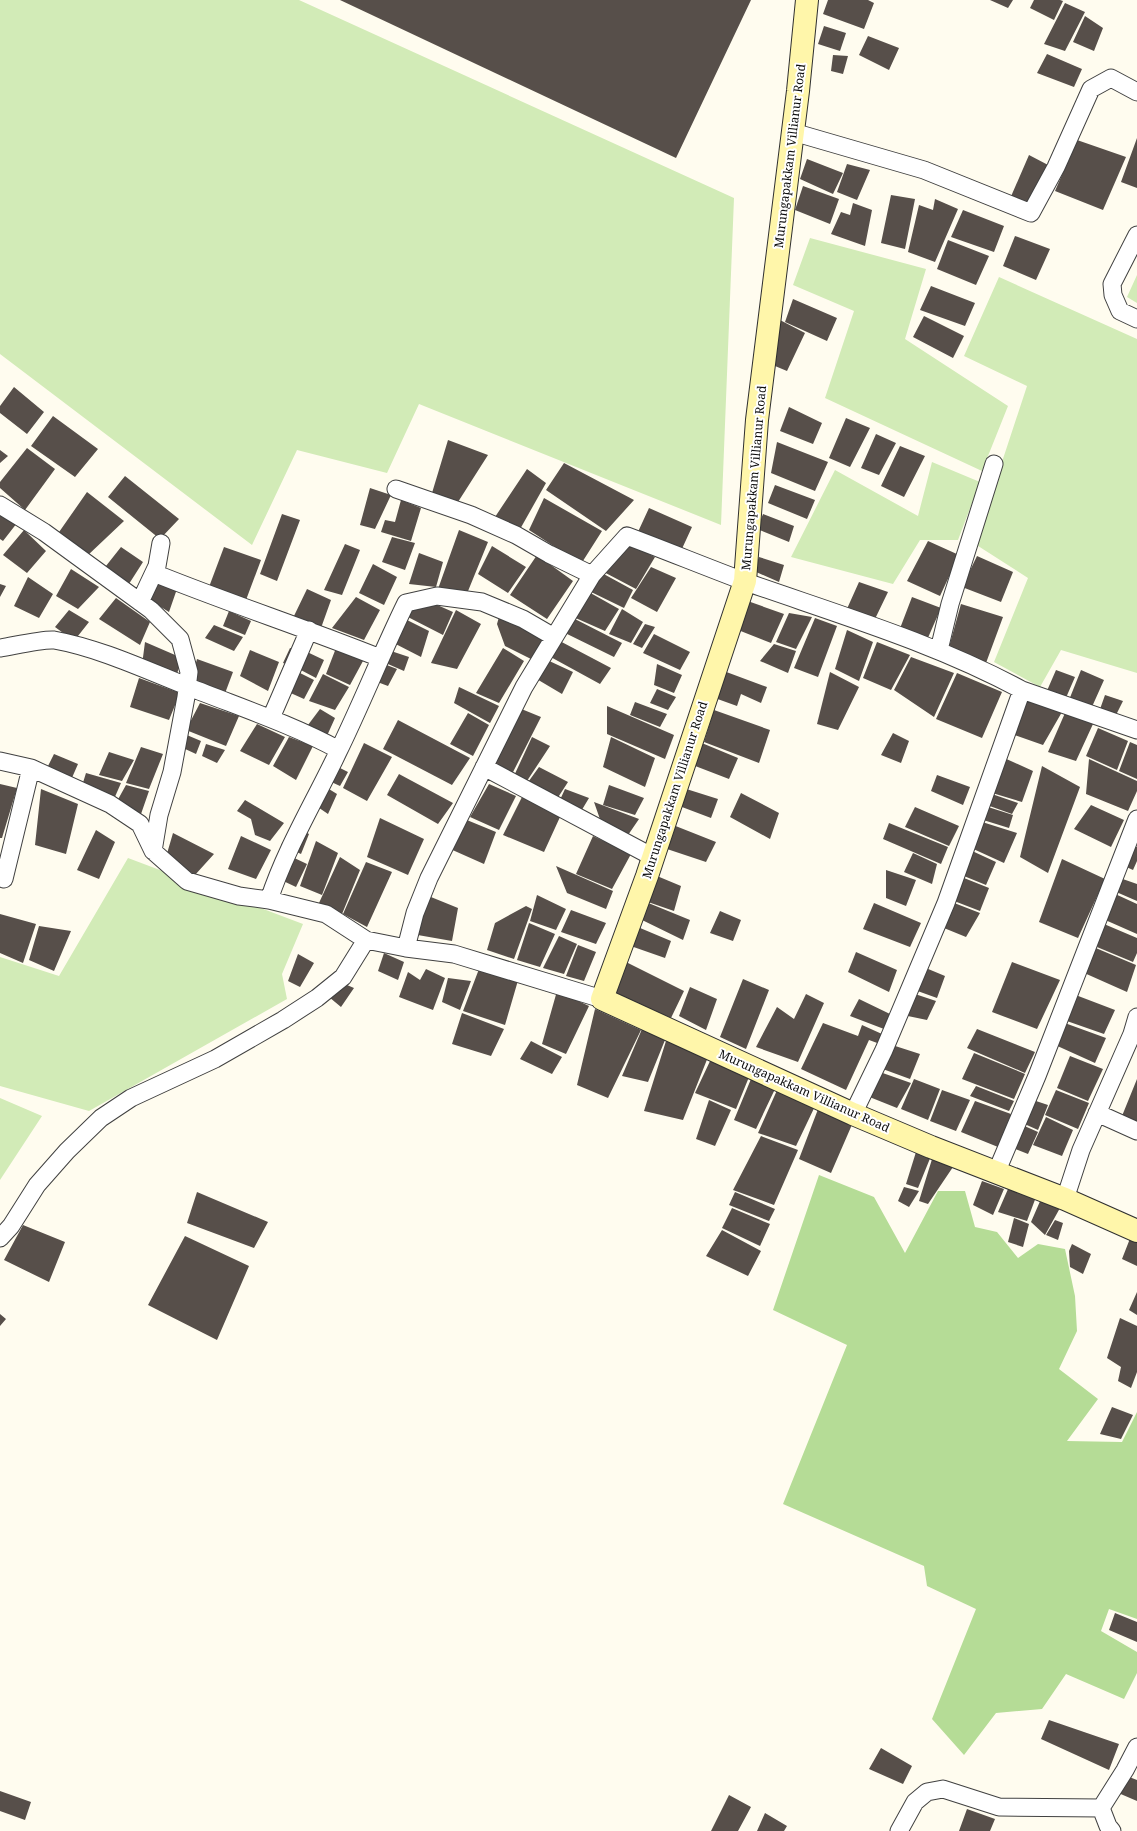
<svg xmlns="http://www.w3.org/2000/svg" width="1137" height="1831" viewBox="0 0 1137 1831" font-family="'Noto Serif',serif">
  <rect width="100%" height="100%" fill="#fffcef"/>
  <!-- green -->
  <path fill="#d2ebb7" d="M 0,0 L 299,0 L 734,198 L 721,525 L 419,404 L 387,473 L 297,450 L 252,545 L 0,354 Z
    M 810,238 L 926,269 L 905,339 L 1008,406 L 982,471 L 825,398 L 854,311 L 793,285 Z
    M 1137,275 L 1137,303 L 1127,297 Z
    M 999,277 L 1137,339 L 1137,673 L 1061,650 L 1040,687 L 994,662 L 1028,578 L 975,544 L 1027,386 L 964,356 Z
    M 932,462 L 980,482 L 958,540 L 920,540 L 893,584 L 791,557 L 835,470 L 918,516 Z
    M 128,858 L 303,924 L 282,974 L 287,999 L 89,1111 L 0,1086 L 0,957 L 59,976 Z
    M 0,1098 L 42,1116 L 0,1180 Z"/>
  <!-- forest -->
  <path fill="#b5dc96" d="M 819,1175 L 874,1197 L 905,1253 L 938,1191 L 965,1191 L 975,1227 L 997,1232 L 1018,1258 L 1038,1244 L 1065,1249 L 1075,1296 L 1077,1331 L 1059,1369 L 1098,1399 L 1067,1441 L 1122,1442 L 1137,1412 L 1137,1619 L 1109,1609 L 1101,1631 L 1137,1652 L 1137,1673 L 1124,1699 L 1066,1674 L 1042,1709 L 996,1713 L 964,1755 L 932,1719 L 976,1609 L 927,1586 L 924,1566 L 783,1504 L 847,1345 L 773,1310 Z"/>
  <!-- building -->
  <path fill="#574f4a" d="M 340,0 L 751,0 L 676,158 Z
    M 828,0 L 868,0 L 874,3 L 864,29 L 823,14 Z
    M 990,0 L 1013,0 L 1008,8 Z
    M 1034,0 L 1060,0 L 1063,1 L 1054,20 L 1030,8 Z
    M 1065,3 L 1085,12 L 1065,51 L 1044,44 Z
    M 1085,16 L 1103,28 L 1094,51 L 1073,42 Z
    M 824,26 L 846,33 L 840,51 L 818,44 Z
    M 868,36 L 899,48 L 889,70 L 859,55 Z
    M 1047,54 L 1082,69 L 1074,87 L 1037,73 Z
    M 833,55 L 848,56 L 843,74 L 831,71 Z
    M 1137,138 L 1137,188 L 1121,182 Z
    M 1077,140 L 1126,157 L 1103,210 L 1055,191 Z
    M 1029,155 L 1050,166 L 1029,207 L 1009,201 Z
    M 807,159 L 843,173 L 833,194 L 800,179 Z
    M 847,164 L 870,170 L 857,200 L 837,192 Z
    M 803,186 L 839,199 L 830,224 L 795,210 Z
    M 891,195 L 915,199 L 905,249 L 881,243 Z
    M 935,199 L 958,209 L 935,262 L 908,252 L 919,205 L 933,210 Z
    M 853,203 L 872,210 L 865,246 L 831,234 L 841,212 L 850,215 Z
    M 963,210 L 1004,226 L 994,252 L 951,237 Z
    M 1015,236 L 1050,249 L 1036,280 L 1003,266 Z
    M 948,240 L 989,256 L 976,285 L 937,269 Z
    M 931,286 L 975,303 L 965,326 L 920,310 Z
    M 793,299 L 837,318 L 827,341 L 785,322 Z
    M 924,316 L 964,336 L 953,358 L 913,337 Z
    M 778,319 L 805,333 L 787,371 L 775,366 Z
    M 14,387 L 44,412 L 27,434 L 0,413 L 0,406 Z
    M 789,407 L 822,423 L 813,444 L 780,431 Z
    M 53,416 L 98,449 L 75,477 L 31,446 Z
    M 846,418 L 870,428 L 850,467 L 829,458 Z
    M 876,434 L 896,443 L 879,475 L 861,468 Z
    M 448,440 L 488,455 L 458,502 L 432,493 Z
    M 777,442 L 828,462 L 815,491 L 771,473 Z
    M 900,446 L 925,456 L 904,497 L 881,486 Z
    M 27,448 L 55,469 L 25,510 L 0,488 L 0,482 Z
    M 0,450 L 8,456 L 0,463 Z
    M 564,463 L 634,500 L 606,531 L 546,490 Z
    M 527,469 L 546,483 L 519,531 L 495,517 Z
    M 125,476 L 179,519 L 160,539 L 108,497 Z
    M 775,485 L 815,500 L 807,519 L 768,503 Z
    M 370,488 L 391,495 L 375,529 L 360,525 Z
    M 87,492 L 124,521 L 87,556 L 57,535 Z
    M 544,498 L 602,531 L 581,564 L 529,530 Z
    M 401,500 L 421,508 L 411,541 L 381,532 L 385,520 L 395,522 Z
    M 649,508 L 692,527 L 680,553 L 637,534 Z
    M 0,512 L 17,523 L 3,541 L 0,539 Z
    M 282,514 L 300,520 L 277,581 L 260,574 Z
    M 763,514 L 794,526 L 789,542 L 757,529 Z
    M 24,530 L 46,551 L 27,573 L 3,555 Z
    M 459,530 L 488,542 L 466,596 L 438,589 Z
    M 392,537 L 415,543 L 405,570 L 382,562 Z
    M 928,541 L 959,555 L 940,596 L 907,581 Z
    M 625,542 L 655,557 L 636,589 L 600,570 Z
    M 345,544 L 360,550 L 342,595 L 324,590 Z
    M 492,546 L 526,567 L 508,593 L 478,574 Z
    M 121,547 L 143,562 L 127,587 L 102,571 Z
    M 224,547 L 261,560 L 246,600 L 209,587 Z
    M 419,553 L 443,562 L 436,587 L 409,584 Z
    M 537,555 L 573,581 L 547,619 L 510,595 Z
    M 977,556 L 1013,572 L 1001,602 L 962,587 Z
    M 759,557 L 784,565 L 779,582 L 754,571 Z
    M 373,564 L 397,577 L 384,605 L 359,593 Z
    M 651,567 L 676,578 L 657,612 L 631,598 Z
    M 71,569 L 99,587 L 78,609 L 56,596 Z
    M 600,572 L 633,590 L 624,608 L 587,590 Z
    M 28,577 L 53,594 L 39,618 L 14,606 Z
    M 157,578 L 178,586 L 169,612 L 148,599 Z
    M 859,582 L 888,592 L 874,621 L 846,611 Z
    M 0,584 L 6,586 L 0,597 Z
    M 307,589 L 331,600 L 321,628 L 293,618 Z
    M 587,591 L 619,609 L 605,631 L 571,616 Z
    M 356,597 L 380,610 L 364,640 L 332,628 Z
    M 912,597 L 941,608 L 927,640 L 899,631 Z
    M 116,598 L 150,622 L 140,645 L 99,619 Z
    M 742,599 L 784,614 L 771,643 L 733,628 Z
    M 426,600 L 453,612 L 443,635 L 404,615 Z
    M 961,604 L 1003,617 L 986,663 L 949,647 Z
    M 622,609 L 643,622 L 631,643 L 609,634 Z
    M 69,610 L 89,622 L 74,641 L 55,627 Z
    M 456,610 L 481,624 L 457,669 L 431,663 Z
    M 229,611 L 251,621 L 245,635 L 223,626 Z
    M 393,613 L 429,631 L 421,657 L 382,637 Z
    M 789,613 L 812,617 L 796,649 L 776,642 Z
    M 499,617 L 543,639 L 531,659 L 505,646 L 497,624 Z
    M 571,617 L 622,643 L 614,657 L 563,632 Z
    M 815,618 L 837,626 L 818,677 L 794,668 Z
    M 645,624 L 655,627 L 642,648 L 633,644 Z
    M 214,625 L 243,637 L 234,651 L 205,638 Z
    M 847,630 L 873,642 L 859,681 L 835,669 Z
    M 654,634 L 690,652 L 680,670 L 643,653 Z
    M 556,639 L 611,668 L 600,684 L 547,655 Z
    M 145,642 L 182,658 L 176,677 L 142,665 Z
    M 877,642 L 910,655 L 891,690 L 863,678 Z
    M 774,644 L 796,651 L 788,673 L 760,661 Z
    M 290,648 L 299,650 L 293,667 L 283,663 Z
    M 336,648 L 363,661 L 350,685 L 326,674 Z
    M 503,648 L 524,661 L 499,703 L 476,693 Z
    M 385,649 L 409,657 L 404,671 L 381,661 Z
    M 250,650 L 279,662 L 268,691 L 240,676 Z
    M 305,651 L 324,660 L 316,678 L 297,668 Z
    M 911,657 L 954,673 L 934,717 L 894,690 Z
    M 197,659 L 233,672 L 224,696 L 191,681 Z
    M 545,659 L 573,672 L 562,694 L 535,678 Z
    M 379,662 L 397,669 L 388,686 L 372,680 Z
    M 657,664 L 682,675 L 674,693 L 654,685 Z
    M 284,665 L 314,680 L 304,699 L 275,686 Z
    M 721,670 L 767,687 L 761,703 L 741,694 L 737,706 L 712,697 Z
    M 1056,670 L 1075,677 L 1065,700 L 1046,693 Z
    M 1081,670 L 1104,680 L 1091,709 L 1069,700 Z
    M 830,672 L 859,687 L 838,730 L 817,724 Z
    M 957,673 L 1002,692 L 982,738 L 936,719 Z
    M 323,674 L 349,687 L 335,710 L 309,701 Z
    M 139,678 L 180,693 L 169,720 L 130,707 Z
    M 459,687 L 499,706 L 490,723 L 454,703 Z
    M 657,689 L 676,697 L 668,710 L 650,703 Z
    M 1105,695 L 1123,701 L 1115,717 L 1099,712 Z
    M 1025,697 L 1062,712 L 1043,745 L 1012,734 Z
    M 635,702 L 667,714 L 660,727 L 630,715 Z
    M 200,703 L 239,716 L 226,746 L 186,730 Z
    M 607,706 L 674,735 L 665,759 L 607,734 Z
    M 519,708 L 541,717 L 511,776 L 494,766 Z
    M 320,709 L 335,718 L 326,738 L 305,729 Z
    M 714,710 L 770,730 L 759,763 L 704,742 Z
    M 468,713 L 489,725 L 473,756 L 450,744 Z
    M 1065,713 L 1093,724 L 1076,761 L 1048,752 Z
    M 398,720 L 470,758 L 452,785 L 383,749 Z
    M 257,724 L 285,737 L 269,765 L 240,751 Z
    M 1098,728 L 1128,741 L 1117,770 L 1086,756 Z
    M 175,730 L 201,741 L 196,754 L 170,742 Z
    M 893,733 L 909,741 L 901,763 L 881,755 Z
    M 289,737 L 313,746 L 296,780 L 273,766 Z
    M 532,737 L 550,746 L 525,784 L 513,778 Z
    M 611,737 L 655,758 L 645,787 L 603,767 Z
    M 697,741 L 738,758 L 729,779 L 690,764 Z
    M 1130,742 L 1137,745 L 1137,779 L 1119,771 Z
    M 364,743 L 392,757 L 367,801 L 343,788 Z
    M 206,744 L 225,750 L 217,763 L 202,756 Z
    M 141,747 L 163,754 L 149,789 L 126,783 Z
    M 109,752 L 134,760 L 122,781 L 99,775 Z
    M 54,754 L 78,764 L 71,780 L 46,770 Z
    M 1002,757 L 1033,771 L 1022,802 L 989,792 Z
    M 1089,759 L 1137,781 L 1137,791 L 1128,811 L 1086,794 Z
    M 334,765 L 348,772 L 340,786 L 327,780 Z
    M 1042,766 L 1080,787 L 1048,873 L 1020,857 Z
    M 539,767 L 568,782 L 557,799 L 526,785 Z
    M 86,773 L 121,783 L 114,799 L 81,789 Z
    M 399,774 L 453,803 L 438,824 L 387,795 Z
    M 937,775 L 970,787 L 963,805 L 931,791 Z
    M 316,781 L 337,794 L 328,814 L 306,799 Z
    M 0,784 L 17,788 L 2,838 L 0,838 Z
    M 489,784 L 516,796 L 499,830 L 470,817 Z
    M 126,785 L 149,791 L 141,814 L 116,803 Z
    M 609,785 L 644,798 L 635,815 L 603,805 Z
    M 680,787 L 718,799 L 711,818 L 674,804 Z
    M 41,789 L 78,804 L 66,854 L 35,845 Z
    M 565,789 L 589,798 L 580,813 L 559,802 Z
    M 741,793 L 779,813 L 770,839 L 730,817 Z
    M 989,793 L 1018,803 L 1012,814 L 984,804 Z
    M 522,797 L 560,817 L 544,852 L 503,835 Z
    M 245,800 L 284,823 L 270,841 L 255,835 L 251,819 L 237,811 Z
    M 594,802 L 639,819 L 626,838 L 602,825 Z
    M 1091,805 L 1124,820 L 1111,847 L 1074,829 Z
    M 985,806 L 1013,815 L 1009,828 L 980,819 Z
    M 915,807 L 959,826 L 949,846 L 905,827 Z
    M 380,818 L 424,839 L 408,875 L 367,857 Z
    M 462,818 L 496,832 L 484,864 L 448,848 Z
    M 979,821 L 1017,833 L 1004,863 L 969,847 Z
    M 668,823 L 716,842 L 706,862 L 661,847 Z
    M 889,823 L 948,847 L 941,864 L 883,839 Z
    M 293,825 L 309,834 L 301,854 L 281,845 Z
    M 96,830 L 115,842 L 99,879 L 77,870 Z
    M 173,833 L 214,854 L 195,875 L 166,857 Z
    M 241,836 L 271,850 L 256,879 L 228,869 Z
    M 593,836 L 631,854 L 612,889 L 576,874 Z
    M 316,841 L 338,853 L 322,895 L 300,886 Z
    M 1130,844 L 1137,847 L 1137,861 L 1133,870 L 1122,865 Z
    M 970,850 L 996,862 L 986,885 L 959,874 Z
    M 913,853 L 937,864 L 932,884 L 904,872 Z
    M 288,855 L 307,864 L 296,887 L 279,879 Z
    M 340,857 L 360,870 L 342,914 L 319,903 Z
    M 1062,859 L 1105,879 L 1078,938 L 1039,922 Z
    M 366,862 L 392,872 L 367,927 L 343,914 Z
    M 556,866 L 613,891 L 606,909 L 567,893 Z
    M 886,870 L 916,880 L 906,906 L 886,898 Z
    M 657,876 L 681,886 L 674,911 L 648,902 Z
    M 959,876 L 989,888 L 980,911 L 949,899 Z
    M 1117,877 L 1137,884 L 1137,901 L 1114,891 Z
    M 1113,893 L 1137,904 L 1137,934 L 1103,919 Z
    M 426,895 L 458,908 L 452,941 L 412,934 Z
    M 537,895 L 566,909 L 556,930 L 530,921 Z
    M 949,901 L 980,913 L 966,937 L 939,926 Z
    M 646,902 L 690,920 L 683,940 L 640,919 Z
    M 874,903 L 921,923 L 910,947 L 863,929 Z
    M 526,906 L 532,909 L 514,959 L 487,950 L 495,923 Z
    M 571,910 L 606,923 L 596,944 L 561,932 Z
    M 720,911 L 741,920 L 733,941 L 710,933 Z
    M 0,914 L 36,924 L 23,963 L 0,953 Z
    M 529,923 L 555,934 L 540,967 L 517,960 Z
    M 1104,924 L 1137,938 L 1137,953 L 1133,962 L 1097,947 Z
    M 633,925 L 671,941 L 665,958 L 625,944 Z
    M 39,926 L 71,931 L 54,971 L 29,960 Z
    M 559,936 L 577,944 L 564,974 L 543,968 Z
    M 578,945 L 596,952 L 584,981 L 566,976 Z
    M 1091,946 L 1136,965 L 1127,992 L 1082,972 Z
    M 856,952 L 897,970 L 889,992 L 848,972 Z
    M 384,953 L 404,962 L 398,980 L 378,971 Z
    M 298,954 L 314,963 L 300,987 L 288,981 Z
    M 626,962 L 684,991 L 671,1018 L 612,992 Z
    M 1012,962 L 1060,980 L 1037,1029 L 992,1012 Z
    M 921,966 L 945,976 L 937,998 L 912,989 Z
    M 426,969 L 445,978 L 433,1010 L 399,997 L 408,972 L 420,980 Z
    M 479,969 L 519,977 L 505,1025 L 463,1011 Z
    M 448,978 L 471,981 L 460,1010 L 442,1002 Z
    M 743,979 L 769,990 L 746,1049 L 720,1037 Z
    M 340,982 L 354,988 L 341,1007 L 329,997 Z
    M 690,987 L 717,999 L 706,1030 L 679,1016 Z
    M 557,991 L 589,1006 L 566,1054 L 542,1044 Z
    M 912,993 L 936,1001 L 927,1020 L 903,1015 Z
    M 806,994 L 824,1003 L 798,1062 L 756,1047 L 777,1007 L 794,1019 Z
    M 1073,994 L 1115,1010 L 1104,1034 L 1064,1020 Z
    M 859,999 L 890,1014 L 884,1029 L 850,1016 Z
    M 595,1009 L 641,1030 L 608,1098 L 577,1085 Z
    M 462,1013 L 504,1029 L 491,1056 L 452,1044 Z
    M 1062,1022 L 1106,1038 L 1095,1063 L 1053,1044 Z
    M 823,1023 L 858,1036 L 862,1025 L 882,1034 L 880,1044 L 869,1040 L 846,1090 L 801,1069 Z
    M 642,1029 L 665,1040 L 648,1082 L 622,1076 Z
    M 977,1029 L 1035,1052 L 1025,1073 L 967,1048 Z
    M 531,1041 L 562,1057 L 552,1074 L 520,1059 Z
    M 666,1041 L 708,1057 L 683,1120 L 644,1111 Z
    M 889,1044 L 920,1054 L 910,1079 L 880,1068 Z
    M 974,1053 L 1025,1074 L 1014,1099 L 962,1079 Z
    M 1070,1056 L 1103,1069 L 1088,1101 L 1057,1088 Z
    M 711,1059 L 749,1077 L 736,1109 L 695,1093 Z
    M 877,1071 L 911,1083 L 897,1108 L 867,1096 Z
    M 751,1079 L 775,1089 L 756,1129 L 734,1120 Z
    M 914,1079 L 940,1089 L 928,1120 L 901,1109 Z
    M 1137,1079 L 1137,1122 L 1122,1116 Z
    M 976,1086 L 1014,1101 L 1009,1111 L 970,1096 Z
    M 778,1088 L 817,1102 L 796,1146 L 758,1133 Z
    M 942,1090 L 970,1100 L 956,1131 L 930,1121 Z
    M 1056,1090 L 1089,1103 L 1078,1129 L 1045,1115 Z
    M 1030,1099 L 1048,1105 L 1038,1130 L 1020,1122 Z
    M 709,1100 L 731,1110 L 715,1146 L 696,1139 Z
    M 975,1101 L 1011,1114 L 998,1147 L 961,1132 Z
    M 820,1104 L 854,1120 L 831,1173 L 799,1159 Z
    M 1046,1117 L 1073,1130 L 1062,1156 L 1033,1145 Z
    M 1020,1124 L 1038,1132 L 1028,1154 L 1010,1147 Z
    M 761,1136 L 798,1150 L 774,1205 L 733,1190 Z
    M 916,1152 L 931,1156 L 918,1188 L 906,1184 Z
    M 933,1156 L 955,1164 L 928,1204 L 919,1201 Z
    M 982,1181 L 1004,1189 L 993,1215 L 973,1205 Z
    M 904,1187 L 919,1191 L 909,1207 L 898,1201 Z
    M 1008,1189 L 1036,1197 L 1027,1221 L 998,1212 Z
    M 197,1192 L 268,1222 L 254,1248 L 187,1223 Z
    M 735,1192 L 775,1209 L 769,1221 L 729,1205 Z
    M 1041,1199 L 1060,1208 L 1045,1235 L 1031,1222 Z
    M 732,1208 L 770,1224 L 760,1246 L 722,1228 Z
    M 1014,1218 L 1029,1224 L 1023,1247 L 1008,1242 Z
    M 1055,1220 L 1063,1223 L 1058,1240 L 1046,1235 Z
    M 23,1225 L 65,1242 L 49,1282 L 4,1260 Z
    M 722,1230 L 761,1251 L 748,1276 L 706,1256 Z
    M 185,1236 L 249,1266 L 217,1340 L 148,1305 Z
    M 1131,1236 L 1137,1239 L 1137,1266 L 1122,1259 Z
    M 1072,1244 L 1091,1254 L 1083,1274 L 1070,1267 L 1069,1251 Z
    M 1137,1292 L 1137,1315 L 1129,1310 Z
    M 0,1314 L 6,1319 L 0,1326 Z
    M 1120,1318 L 1137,1326 L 1137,1372 L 1131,1388 L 1118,1381 L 1121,1367 L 1107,1358 Z
    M 1112,1407 L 1133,1415 L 1121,1439 L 1100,1434 Z
    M 1115,1613 L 1137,1622 L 1137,1642 L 1109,1630 Z
    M 1049,1720 L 1119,1744 L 1109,1770 L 1041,1739 Z
    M 881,1748 L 912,1766 L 903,1784 L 869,1769 Z
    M 1124,1775 L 1137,1780 L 1137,1801 L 1116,1792 Z
    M 0,1791 L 31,1802 L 25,1820 L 0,1811 Z
    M 729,1795 L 751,1807 L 738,1831 L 711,1831 Z
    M 967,1809 L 995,1819 L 990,1831 L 959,1831 Z
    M 765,1813 L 787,1826 L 784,1831 L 757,1831 Z"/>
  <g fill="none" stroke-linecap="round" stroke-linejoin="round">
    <defs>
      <path id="street" d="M 793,132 L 924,170 L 1031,213 L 1056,167 L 1091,89 L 1111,78 L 1137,92
        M 1137,235 L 1112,284 L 1113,295 L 1120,311 L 1137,319
        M 396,489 L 471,515 L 516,535 L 549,554 L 592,575
        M 0,505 L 44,532 L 151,610 L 180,639 L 189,672 L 186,697 L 172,772 L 159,815 L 153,851
        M 154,573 C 228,603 305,628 380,658
        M 140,602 L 157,566 L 161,543
        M 0,648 C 13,646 42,639 54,640 C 99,648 146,670 189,687 C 239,707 291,724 339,750
        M 939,650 L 950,604 L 994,464
        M 271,718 L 309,630
        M 0,761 L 31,768 L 110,804 L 140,824 L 153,851 L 187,881 L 239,896 L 269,900 L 326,914 L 366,940 L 406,948 L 454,954 L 602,999
        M 484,767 L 653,857
        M 4,879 L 31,768
        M 269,900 C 286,848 315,801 338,752 C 362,703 382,652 406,603 L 437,596 L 482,602 L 523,619 L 554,637
        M 406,948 L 415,913 L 429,878 L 524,687 L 592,575 L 627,536 C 667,551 706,567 746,582 C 840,615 935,643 1022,690
        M 1097,1113 L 1137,1131
        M 853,1114 L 884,1050 L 946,903 L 1022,690 L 1137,730
        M 996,1173 L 1037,1076 L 1137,819
        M 1065,1199 L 1081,1150 L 1132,1034 L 1137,1017
        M 0,1238 L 11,1226 L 37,1185 L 67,1151 L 101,1118 L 131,1098 L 215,1059 L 283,1020 L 317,998 L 343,977 L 366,940
        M 899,1831 L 915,1802 L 927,1792 L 943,1789 L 999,1807 L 1101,1808
        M 1112,1831 L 1108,1826 L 1101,1808 L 1125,1770 L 1137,1747"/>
      <path id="secondary" d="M 807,0 L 798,91 L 757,420 L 745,581 L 647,876 L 602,999 L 853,1114 L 931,1147 L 1065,1199 L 1137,1231"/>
    </defs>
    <!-- street casing -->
    <use href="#street" stroke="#414141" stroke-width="19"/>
    <!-- secondary casing -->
    <use href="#secondary" stroke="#303030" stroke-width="24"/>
    <!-- street -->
    <use href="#street" stroke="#fff" stroke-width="17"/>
    <!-- secondary -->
    <use href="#secondary" stroke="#fff6aa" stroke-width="22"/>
  </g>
  <g text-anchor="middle" stroke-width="4" stroke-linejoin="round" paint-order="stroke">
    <!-- street labels -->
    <g font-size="12" fill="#0e0e0e" stroke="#fff">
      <text transform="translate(790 156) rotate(-83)" y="4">Murungapakkam Villianur Road</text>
      <text transform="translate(754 478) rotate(-85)" y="4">Murungapakkam Villianur Road</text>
      <text transform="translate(675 790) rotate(-72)" y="4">Murungapakkam Villianur Road</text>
      <text transform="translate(804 1091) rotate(24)" y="4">Murungapakkam Villianur Road</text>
    </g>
  </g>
</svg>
